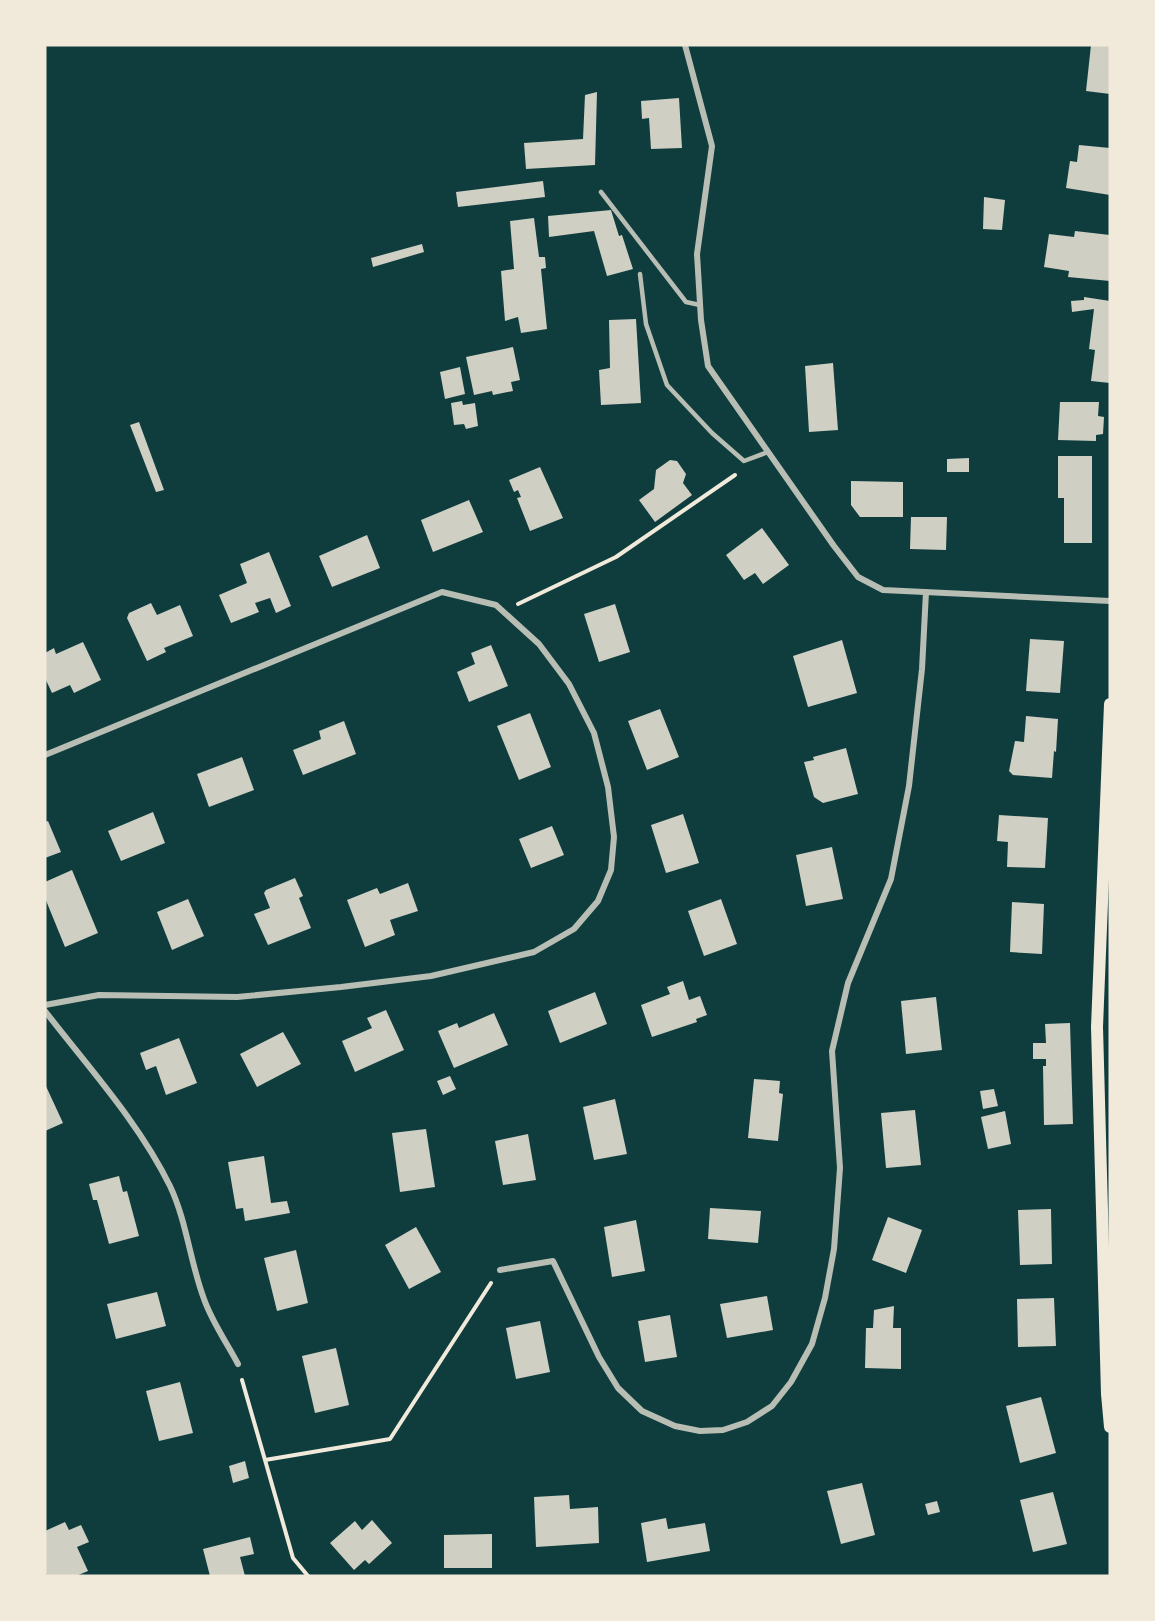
<svg xmlns="http://www.w3.org/2000/svg" width="1155" height="1621" viewBox="0 0 1155 1621" font-family="'Public Sans',sans-serif">
  <rect width="100%" height="100%" fill="#0f3d3e"/>
  <!-- building -->
  <path fill="#cfcfc3" d="M 1091,45 L 1110,45 L 1110,94 L 1086,91 Z
    M 597,92 L 595,165 L 526,169 L 524,143 L 583,139 L 585,95 Z
    M 679,98 L 682,148 L 651,149 L 649,118 L 642,119 L 641,101 Z
    M 1079,145 L 1110,148 L 1110,195 L 1066,188 L 1070,161 L 1077,162 Z
    M 543,181 L 545,197 L 458,207 L 456,192 Z
    M 984,197 L 1005,200 L 1002,230 L 983,229 Z
    M 611,210 L 619,236 L 622,235 L 633,269 L 607,276 L 594,231 L 549,237 L 548,216 Z
    M 534,218 L 539,257 L 545,257 L 546,268 L 541,269 L 547,329 L 521,333 L 518,317 L 505,321 L 501,271 L 514,269 L 510,221 Z
    M 1075,231 L 1110,235 L 1110,281 L 1068,277 L 1069,271 L 1044,267 L 1049,234 L 1074,237 Z
    M 422,244 L 424,252 L 373,267 L 371,258 Z
    M 1084,297 L 1110,301 L 1110,383 L 1091,381 L 1095,350 L 1089,349 L 1094,309 L 1072,312 L 1071,301 L 1084,300 Z
    M 636,319 L 641,403 L 601,405 L 599,370 L 610,368 L 609,320 Z
    M 513,347 L 520,380 L 511,382 L 513,391 L 493,395 L 492,391 L 474,395 L 466,357 Z
    M 833,363 L 838,430 L 809,432 L 805,366 Z
    M 460,367 L 465,394 L 445,399 L 440,372 Z
    M 462,401 L 463,405 L 475,403 L 478,426 L 466,429 L 464,424 L 454,425 L 451,403 Z
    M 1060,402 L 1099,402 L 1098,416 L 1104,417 L 1103,434 L 1096,435 L 1096,441 L 1058,440 Z
    M 139,422 L 164,490 L 156,492 L 130,425 Z
    M 1058,456 L 1092,456 L 1092,543 L 1064,543 L 1064,498 L 1058,498 Z
    M 969,458 L 969,472 L 947,472 L 947,459 Z
    M 670,460 L 677,461 L 686,474 L 683,483 L 692,495 L 655,522 L 639,500 L 654,489 L 656,470 Z
    M 540,467 L 563,518 L 530,531 L 517,498 L 521,497 L 518,490 L 514,492 L 509,480 Z
    M 851,481 L 903,482 L 903,517 L 860,517 L 851,505 Z
    M 469,500 L 483,532 L 433,552 L 421,520 Z
    M 911,517 L 947,517 L 946,550 L 910,549 Z
    M 762,528 L 789,565 L 763,584 L 755,573 L 744,580 L 726,555 Z
    M 367,535 L 380,568 L 332,587 L 319,556 Z
    M 269,552 L 291,606 L 276,613 L 270,598 L 255,603 L 259,612 L 231,623 L 219,595 L 247,583 L 240,564 Z
    M 151,603 L 157,615 L 180,605 L 193,636 L 164,648 L 166,652 L 147,661 L 127,618 L 129,613 Z
    M 615,604 L 630,652 L 599,662 L 584,614 Z
    M 1030,639 L 1064,641 L 1060,693 L 1026,691 Z
    M 842,640 L 857,693 L 808,707 L 793,656 Z
    M 83,642 L 101,680 L 74,693 L 70,685 L 52,693 L 45,678 L 45,653 L 54,648 L 56,654 Z
    M 491,645 L 508,686 L 469,702 L 457,672 L 475,664 L 471,653 Z
    M 660,709 L 679,757 L 647,770 L 628,721 Z
    M 530,713 L 551,767 L 519,780 L 497,726 Z
    M 1026,716 L 1058,719 L 1056,752 L 1054,751 L 1052,778 L 1013,775 L 1009,771 L 1015,741 L 1024,742 Z
    M 344,721 L 356,754 L 303,775 L 293,750 L 321,739 L 319,731 Z
    M 846,748 L 858,794 L 823,803 L 814,797 L 804,762 L 814,760 L 813,757 Z
    M 242,757 L 254,790 L 209,807 L 197,774 Z
    M 153,812 L 165,843 L 121,861 L 108,831 Z
    M 683,814 L 699,863 L 666,873 L 651,825 Z
    M 999,815 L 1048,818 L 1045,868 L 1007,867 L 1008,842 L 997,841 Z
    M 48,821 L 61,852 L 45,858 L 45,822 Z
    M 552,826 L 564,855 L 531,868 L 519,839 Z
    M 832,847 L 843,899 L 806,906 L 796,855 Z
    M 72,870 L 98,933 L 65,947 L 45,898 L 45,882 Z
    M 295,878 L 303,896 L 299,898 L 311,928 L 268,945 L 254,914 L 270,908 L 264,893 L 266,890 Z
    M 408,883 L 418,911 L 390,920 L 395,935 L 365,947 L 347,900 L 377,888 L 380,894 Z
    M 188,899 L 204,936 L 172,950 L 157,912 Z
    M 721,899 L 737,944 L 704,956 L 688,911 Z
    M 1012,902 L 1044,904 L 1042,954 L 1010,952 Z
    M 683,981 L 689,1000 L 700,996 L 707,1015 L 696,1019 L 697,1022 L 652,1037 L 641,1005 L 670,994 L 667,987 Z
    M 595,992 L 607,1024 L 560,1043 L 548,1011 Z
    M 936,997 L 942,1050 L 906,1054 L 901,1001 Z
    M 386,1010 L 404,1050 L 355,1072 L 342,1041 L 372,1028 L 367,1018 Z
    M 494,1013 L 508,1045 L 454,1068 L 438,1031 L 457,1023 L 459,1028 Z
    M 1070,1023 L 1073,1124 L 1044,1125 L 1043,1066 L 1046,1066 L 1046,1059 L 1033,1059 L 1033,1043 L 1046,1043 L 1045,1024 Z
    M 283,1032 L 301,1064 L 257,1087 L 240,1054 Z
    M 179,1038 L 197,1083 L 166,1095 L 156,1066 L 146,1070 L 140,1053 Z
    M 450,1076 L 456,1089 L 443,1095 L 437,1081 Z
    M 754,1079 L 780,1081 L 779,1093 L 783,1094 L 778,1141 L 748,1138 Z
    M 45,1084 L 63,1123 L 45,1131 Z
    M 994,1089 L 998,1106 L 983,1109 L 980,1091 Z
    M 615,1099 L 627,1154 L 594,1160 L 583,1107 Z
    M 915,1110 L 921,1165 L 886,1168 L 881,1113 Z
    M 1005,1111 L 1011,1144 L 988,1149 L 981,1117 Z
    M 426,1129 L 435,1187 L 400,1192 L 392,1133 Z
    M 528,1134 L 536,1180 L 503,1185 L 495,1141 Z
    M 264,1156 L 271,1203 L 287,1201 L 290,1213 L 245,1221 L 243,1208 L 236,1209 L 228,1162 Z
    M 119,1176 L 123,1192 L 127,1191 L 139,1236 L 109,1244 L 97,1200 L 93,1200 L 89,1184 Z
    M 710,1208 L 761,1211 L 758,1243 L 708,1239 Z
    M 1051,1209 L 1052,1264 L 1020,1265 L 1018,1210 Z
    M 888,1217 L 922,1230 L 906,1273 L 872,1260 Z
    M 636,1220 L 645,1271 L 612,1277 L 604,1227 Z
    M 416,1227 L 441,1272 L 409,1289 L 385,1245 Z
    M 296,1250 L 308,1303 L 277,1311 L 264,1258 Z
    M 157,1292 L 166,1326 L 116,1339 L 107,1304 Z
    M 767,1296 L 773,1330 L 727,1338 L 720,1304 Z
    M 1054,1298 L 1056,1346 L 1018,1347 L 1017,1299 Z
    M 894,1306 L 893,1328 L 901,1328 L 901,1369 L 865,1368 L 866,1328 L 873,1328 L 874,1310 Z
    M 670,1315 L 677,1357 L 645,1362 L 638,1321 Z
    M 540,1321 L 550,1372 L 516,1379 L 506,1328 Z
    M 336,1348 L 349,1405 L 315,1413 L 302,1356 Z
    M 180,1382 L 193,1433 L 159,1441 L 146,1391 Z
    M 1041,1397 L 1056,1453 L 1020,1463 L 1006,1406 Z
    M 245,1461 L 249,1478 L 233,1483 L 229,1466 Z
    M 862,1483 L 875,1535 L 841,1544 L 827,1491 Z
    M 1053,1492 L 1067,1544 L 1033,1552 L 1020,1500 Z
    M 569,1495 L 570,1509 L 598,1507 L 599,1543 L 536,1547 L 534,1497 Z
    M 937,1501 L 940,1512 L 928,1515 L 925,1504 Z
    M 666,1518 L 668,1529 L 705,1523 L 710,1551 L 647,1562 L 641,1523 Z
    M 372,1520 L 392,1543 L 369,1564 L 365,1560 L 354,1570 L 330,1543 L 355,1521 L 362,1530 Z
    M 65,1522 L 69,1530 L 81,1525 L 89,1542 L 77,1547 L 88,1571 L 76,1576 L 47,1576 L 45,1571 L 45,1531 Z
    M 492,1534 L 492,1568 L 444,1568 L 444,1535 Z
    M 250,1537 L 254,1554 L 240,1557 L 245,1576 L 210,1576 L 203,1549 Z"/>
  <g fill="none" stroke-linecap="round" stroke-linejoin="round">
    <!-- path -->
    <path stroke="#f1e9da" stroke-width="4" d="M 518,604 L 616,557 L 735,475
      M 242,1380 L 265,1460
      M 308,1576 L 293,1558 L 265,1460 L 390,1439 L 491,1283"/>
    <!-- service -->
    <path stroke="#b8beb3" stroke-width="4.5" d="M 601,192 L 686,302 L 700,305
      M 640,274 L 646,324 L 667,385 L 712,433 L 744,461 L 768,452"/>
    <!-- minor -->
    <path stroke="#b8beb3" stroke-width="6" d="M 685,45 L 712,146 L 697,254 L 701,320 L 708,366 L 834,546 L 858,577 L 883,590 L 1110,601
      M 45,755 L 442,592 L 496,605 L 539,644 L 569,684 L 594,733 L 608,787 L 614,837 L 611,870 L 598,901 L 574,929 L 534,952 L 431,976 L 341,987 L 237,997 L 99,995 L 45,1005
      M 45,1011 C 88,1067 138,1121 170,1186 C 187,1222 190,1262 204,1299 C 212,1322 227,1343 238,1364
      M 500,1270 L 553,1261 L 599,1357 L 618,1388 L 642,1411 L 675,1426 L 700,1431 L 723,1430 L 747,1422 L 772,1406 L 791,1382 L 812,1344 L 825,1298 L 834,1249 L 840,1168 L 832,1051 L 848,983 L 891,879 L 909,786 L 922,669 L 926,592"/>
    <!-- secondary -->
    <path stroke="#f1e9da" stroke-width="12" d="M 1110,704 L 1097,1027 L 1107,1394 L 1110,1427"/>
  </g>
  <!-- border -->
  <rect width="1155" height="1621" fill="none" stroke="#f1e9da" stroke-width="93"/>
</svg>
